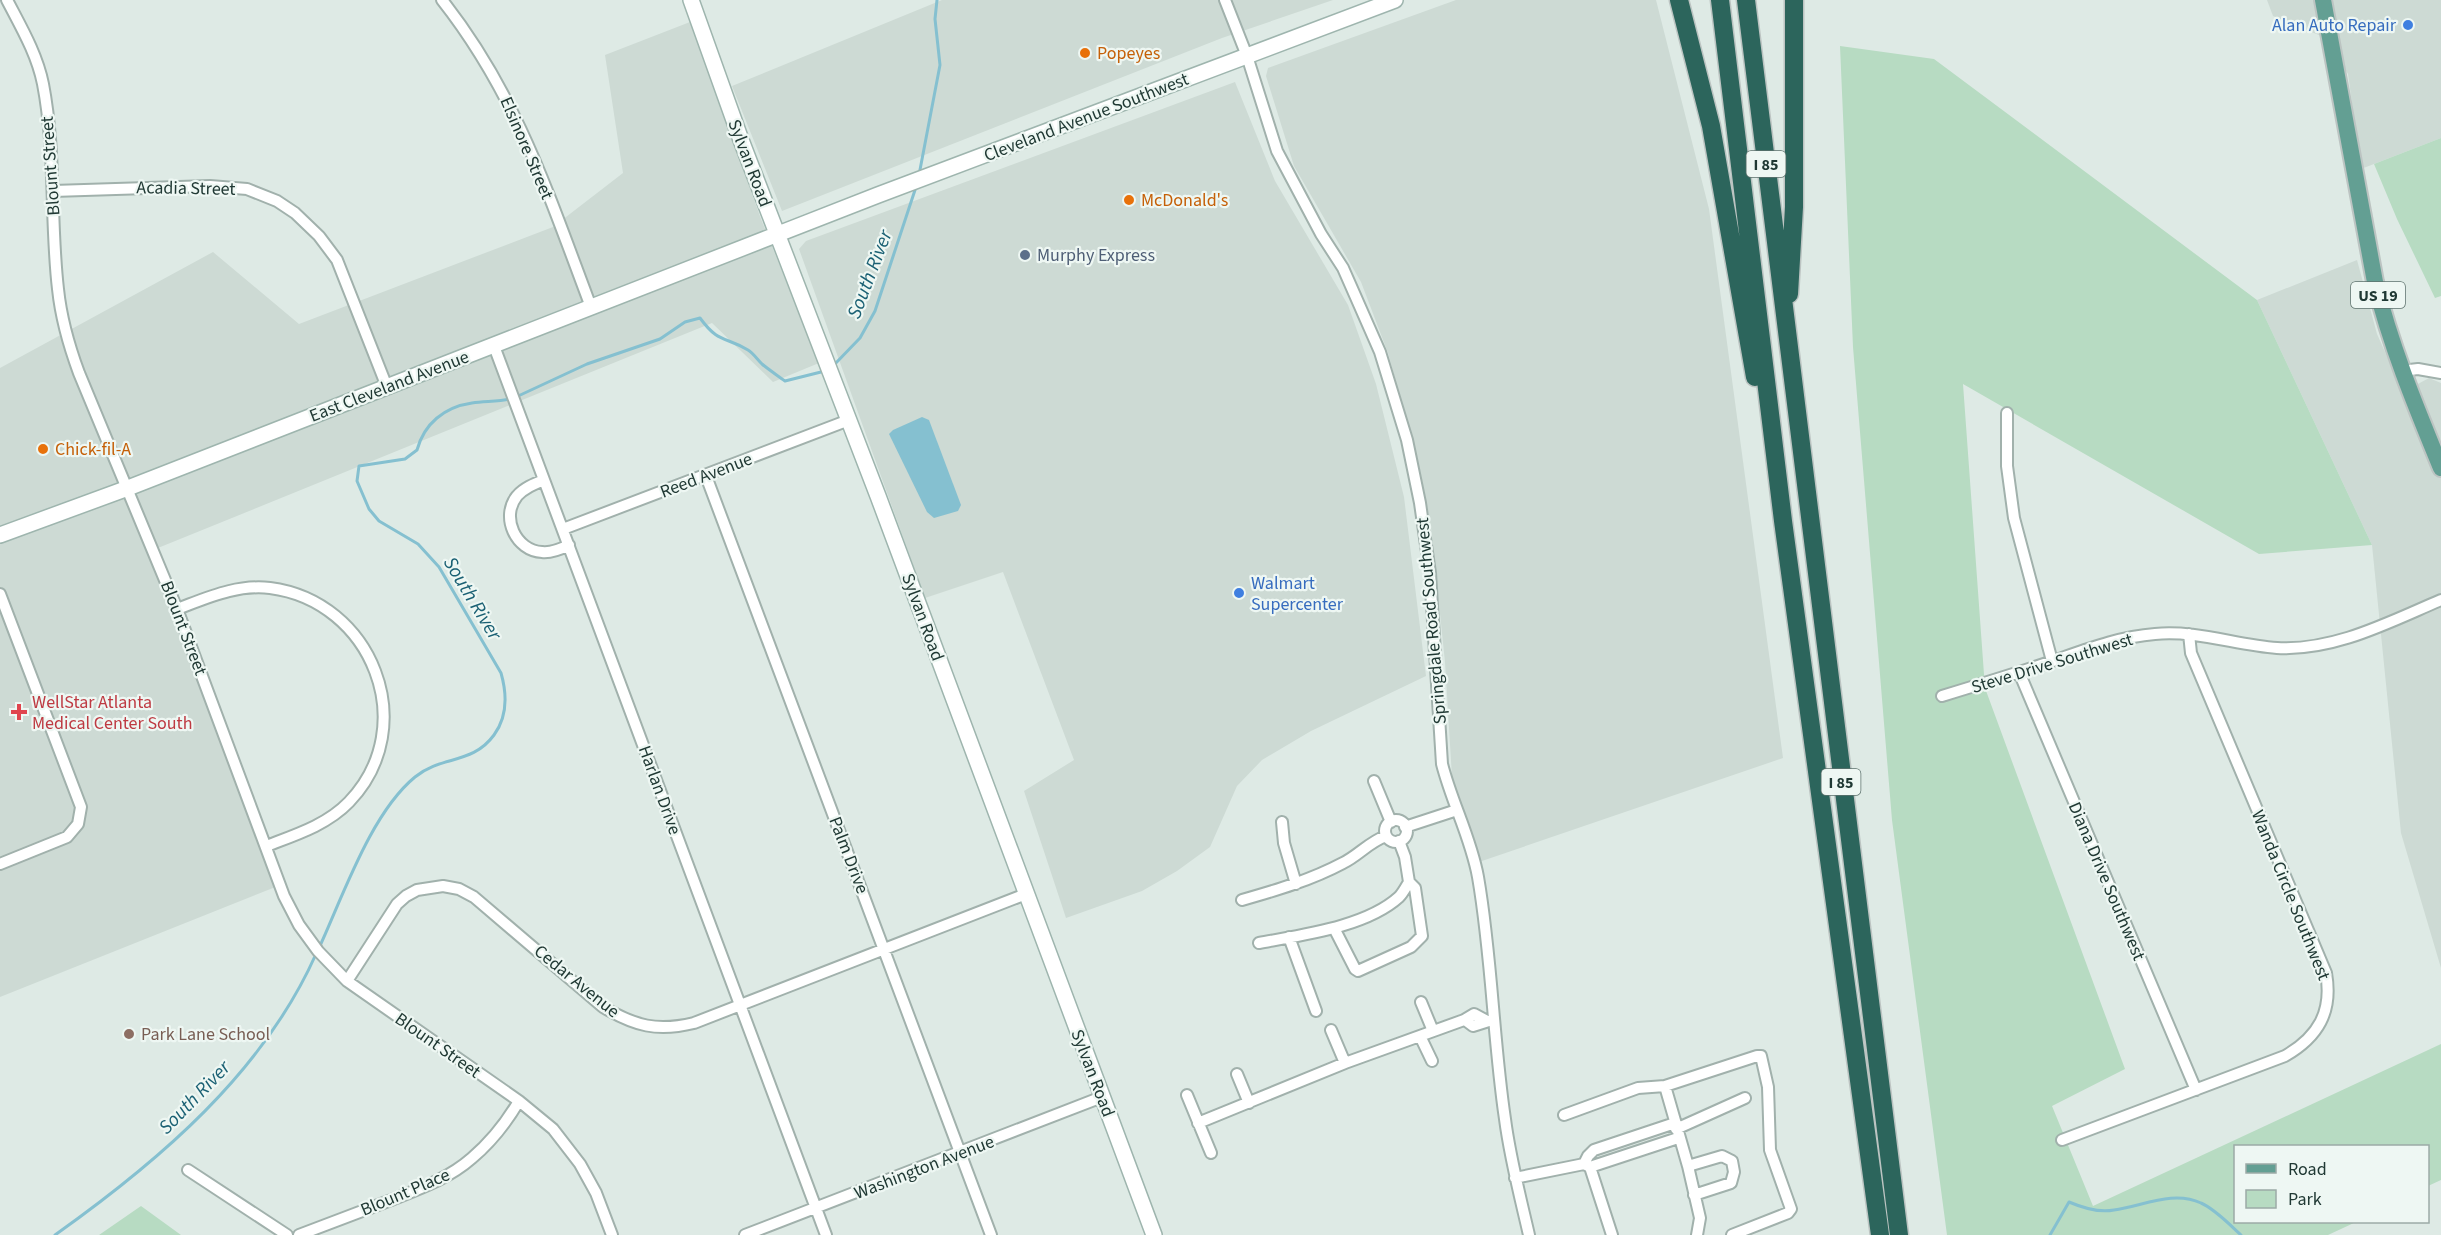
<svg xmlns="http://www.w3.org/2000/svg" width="2441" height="1235" viewBox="0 0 2441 1235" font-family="'Source Sans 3',sans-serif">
  <rect width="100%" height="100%" fill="#deeae5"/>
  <!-- built -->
  <path fill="#cddad4" d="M 942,0 L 1333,0 L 1222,38 L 782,211 L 732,86 Z
    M 1456,0 L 1656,0 L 1709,209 L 1783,758 L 1479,862 L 1452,777 L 1445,662 L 1431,527 L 1420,470 L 1388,353 L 1361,282 L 1294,166 L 1266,76 L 1268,68 Z
    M 2267,0 L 2441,0 L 2441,138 L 2361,169 L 2348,74 L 2326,38 L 2273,16 Z
    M 690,22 L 761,219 L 819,363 L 773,382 L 712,323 L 148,552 L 283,884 L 0,997 L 0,368 L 213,252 L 299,324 L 553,227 L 623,173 L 605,55 Z
    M 1235,82 L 1275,181 L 1348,305 L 1376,384 L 1404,497 L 1426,676 L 1311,731 L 1262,760 L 1237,786 L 1210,847 L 1177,871 L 1142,891 L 1066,918 L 1024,791 L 1074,760 L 1003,572 L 925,598 L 799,249 L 806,241 Z
    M 2357,260 L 2377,334 L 2403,392 L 2429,378 L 2441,383 L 2441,968 L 2401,833 L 2372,545 L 2257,300 Z"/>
  <!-- green -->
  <path fill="#b7dbc2" d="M 1840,46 L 1934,59 L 2257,300 L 2372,545 L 2259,554 L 1963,384 L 1985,688 L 2125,1069 L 2052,1106 L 2093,1206 L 2441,1044 L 2441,1180 L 2428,1186 L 2428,1146 L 2236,1146 L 2236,1222 L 2356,1222 L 2328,1235 L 1947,1235 L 1892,820 L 1853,347 Z
    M 2441,138 L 2441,296 L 2435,298 L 2397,219 L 2374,164 Z
    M 141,1206 L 181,1235 L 99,1235 Z"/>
  <!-- water -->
  <path fill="#85c0d0" d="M 922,417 L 929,420 L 961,505 L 958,511 L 934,518 L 927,512 L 889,434 L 893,430 Z"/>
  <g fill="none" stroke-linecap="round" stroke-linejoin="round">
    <!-- stream -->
    <path stroke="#85c0d0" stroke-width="3" d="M 919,175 L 940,65 L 935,19 L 937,0
      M 833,366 L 860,338 L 875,311 L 916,187
      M 516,397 L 587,364 L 660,339 L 685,322 L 700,318 C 719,344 725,336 748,350 C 753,353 757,359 762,364 C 769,370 777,375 785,381 L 825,371
      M 319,948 C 343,896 371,813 415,777 C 442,755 472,765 494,735 C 508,716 507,694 501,673 L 439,567 L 418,544 L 379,521 L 369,509 L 357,481 L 359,466 L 405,459 L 417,450 C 424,424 444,407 472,403 C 485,401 497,402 510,399
      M 55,1235 C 159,1161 263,1073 316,954
      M 2050,1235 L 2069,1202 C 2083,1208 2099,1213 2114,1210 C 2143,1206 2173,1190 2201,1203 C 2215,1209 2230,1225 2241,1235"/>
    <defs>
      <path id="minor" d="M 7,0 C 21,27 37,54 43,84 C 56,151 50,221 58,289 C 61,318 69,346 79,373 L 177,609 L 284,896 L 299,925 L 318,951 L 347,981 L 519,1101 L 553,1129 L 580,1164 L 596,1193 L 612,1235
        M 442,0 C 517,95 549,196 591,307
        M 1225,0 L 1247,56 L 1277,151 L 1321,234 L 1343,268 L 1380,352 L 1407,440 L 1420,503 L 1430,573 L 1442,764 C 1452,803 1471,838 1478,877 C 1492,957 1493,1039 1505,1119 C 1510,1158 1520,1196 1529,1235
        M 53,191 L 210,186 L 247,189 L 277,201 L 295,213 L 319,236 L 337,260 L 387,387
        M 494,346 L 826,1235
        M 2401,371 L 2418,369 L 2441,373
        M 2007,413 L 2007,466 L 2014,518 L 2052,661
        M 706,476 L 991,1235
        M 544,480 C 534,484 524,488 517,496 C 500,517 516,551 542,552 C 551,553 561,549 569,545
        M 563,529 L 849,420
        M 0,594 L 81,807 L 78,824 L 67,837 L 0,864
        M 177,609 C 207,598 237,584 270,588 C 372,601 422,726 349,802 C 327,825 295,835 266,846
        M 2019,672 L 2196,1090
        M 1942,696 C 1978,685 2014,674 2050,662 C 2085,650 2117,637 2155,634 C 2196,630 2236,645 2277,648 C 2335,651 2389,622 2441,600
        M 1374,781 L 1391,822
        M1385 831a11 11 0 1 1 22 0a11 11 0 1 1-22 0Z
        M 1282,822 L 1284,843 L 1296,884
        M 1405,827 L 1457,810
        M 1242,900 C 1277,890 1311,880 1343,863 C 1359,855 1369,842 1386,836
        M 1334,928 L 1355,969 L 1358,971 L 1411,947 L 1422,936 L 1415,888 L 1409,882
        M 1289,937 L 1316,1011
        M 1259,943 C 1301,935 1366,927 1399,897 C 1403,893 1406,887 1409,882 L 1405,857 L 1399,841
        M 347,981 L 397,904 L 406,896 L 417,890 L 443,886 L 459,889 L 474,897 L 603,1007 C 635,1026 657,1032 694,1023 L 1026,894
        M 1421,1002 L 1433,1031
        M 1465,1020 L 1473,1026 L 1492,1020
        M 1331,1030 L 1345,1063
        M 1420,1036 L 1432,1061
        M 1237,1074 L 1249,1103
        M 1665,1086 L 1688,1166 L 1700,1218 L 1697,1235
        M 1187,1095 L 1211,1153
        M 1564,1115 L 1638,1088 L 1665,1086 L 1757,1056 L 1761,1056 L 1768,1087 L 1770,1150 L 1791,1209 L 1788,1213 L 1732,1235
        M 1198,1123 L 1345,1063 L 1464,1020 L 1474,1014 L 1487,1021
        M 1676,1129 L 1745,1098
        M 2062,1140 L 2285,1056 C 2318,1037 2333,1012 2326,973 L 2191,653 L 2189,634
        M 1584,1164 L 1588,1156 L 1594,1150 L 1675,1123
        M 1688,1166 L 1722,1156 L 1732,1161 L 1734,1172 L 1731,1183 L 1694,1195
        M 1590,1167 L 1612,1235
        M 188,1170 L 287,1235
        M 1515,1178 L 1584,1164 L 1590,1167 L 1678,1138
        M 299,1235 C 328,1224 357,1213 386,1202 C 416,1190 447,1180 472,1158 C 491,1142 506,1123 519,1101
        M 745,1235 L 1102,1097"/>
      <path id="secondary" d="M 691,0 L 741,140 L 878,496 L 1154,1235
        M 0,535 L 128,488 L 878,195 L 1395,0"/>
      <path id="primary" d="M 2323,0 L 2375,282 C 2391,347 2416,407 2441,468"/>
      <path id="motorway" d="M 1679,0 L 1711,126 L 1755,377
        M 1720,0 L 1783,521 L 1880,1235
        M 1746,0 L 1899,1235
        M 1789,294 L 1794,207 L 1794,0"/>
    </defs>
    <!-- minor casing -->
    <use href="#minor" stroke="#a1b1ac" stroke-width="14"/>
    <!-- secondary casing -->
    <use href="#secondary" stroke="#9eb5ae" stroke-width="18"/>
    <!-- primary casing -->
    <use href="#primary" stroke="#bcc4c2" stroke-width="20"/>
    <!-- motorway casing -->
    <use href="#motorway" stroke="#bcc4c2" stroke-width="21"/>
    <!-- minor -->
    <use href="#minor" stroke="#fff" stroke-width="10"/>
    <!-- secondary -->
    <use href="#secondary" stroke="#fff" stroke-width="15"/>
    <!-- primary -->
    <use href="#primary" stroke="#639f93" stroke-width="16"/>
    <!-- motorway -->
    <use href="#motorway" stroke="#2c655c" stroke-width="18"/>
  </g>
  <!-- markers -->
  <g fill="#3f7fe0" stroke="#eef7f3" stroke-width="2">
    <circle cx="2408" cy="25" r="6"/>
    <circle cx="1239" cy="593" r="6"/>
  </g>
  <g fill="#e8710a" stroke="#eef7f3" stroke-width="2">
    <circle cx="1085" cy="53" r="6"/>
    <circle cx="1129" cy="200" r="6"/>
    <circle cx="43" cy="449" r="6"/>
  </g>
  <circle fill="#5c6f8a" stroke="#eef7f3" stroke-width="2" cx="1025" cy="255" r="6"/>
  <path fill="#e0444e" stroke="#eef7f3" stroke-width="2" d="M16 703h6v6h6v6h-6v6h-6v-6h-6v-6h6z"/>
  <circle fill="#8d6e63" stroke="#eef7f3" stroke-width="2" cx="129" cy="1034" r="6"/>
  <g text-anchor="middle" stroke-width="4.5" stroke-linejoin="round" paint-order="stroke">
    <!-- shield labels -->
    <g fill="#eef7f3" stroke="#5e726d" stroke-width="1.5">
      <rect x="1746.5" y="151" width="39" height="26" rx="4.5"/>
      <rect x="2351" y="282" width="54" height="26" rx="4.5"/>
      <rect x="1821.5" y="769" width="39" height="26" rx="4.5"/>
    </g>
    <g font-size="16" font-weight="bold" fill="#203934">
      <text x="1766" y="170">I 85</text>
      <text x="2378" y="301">US 19</text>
      <text x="1841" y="788">I 85</text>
    </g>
    <!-- shop labels -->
    <g font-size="18" fill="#366cbe" stroke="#eef7f3" text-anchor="end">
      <text x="2396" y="31">Alan Auto Repair</text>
      <text x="1251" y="589" text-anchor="start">Walmart<tspan x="1251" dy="21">Supercenter</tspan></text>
    </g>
    <!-- food labels -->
    <g font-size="18" fill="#c56008" stroke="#eef7f3" text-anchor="start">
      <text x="1097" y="59">Popeyes</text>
      <text x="1141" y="206">McDonald's</text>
      <text x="55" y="455">Chick-fil-A</text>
    </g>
    <!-- street labels -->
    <g font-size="18" fill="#203934" stroke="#eef7f3">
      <text transform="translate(1086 117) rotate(-21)" y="6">Cleveland Avenue Southwest</text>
      <text transform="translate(527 148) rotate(67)" y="6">Elsinore Street</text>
      <text transform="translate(750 163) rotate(69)" y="6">Sylvan Road</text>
      <text transform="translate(50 166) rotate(-94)" y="6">Blount Street</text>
      <text transform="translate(186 188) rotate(1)" y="6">Acadia Street</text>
      <text transform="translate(389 386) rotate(-21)" y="6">East Cleveland Avenue</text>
      <text transform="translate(706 475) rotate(-21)" y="6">Reed Avenue</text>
      <text transform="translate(923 617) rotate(70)" y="6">Sylvan Road</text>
      <text transform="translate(1431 621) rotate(-95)" y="6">Springdale Road Southwest</text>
      <text transform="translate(184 628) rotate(69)" y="6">Blount Street</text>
      <text transform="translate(2052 663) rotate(-17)" y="6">Steve Drive Southwest</text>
      <text transform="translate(660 790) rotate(70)" y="6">Harlan Drive</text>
      <text transform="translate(849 855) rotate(69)" y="6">Palm Drive</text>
      <text transform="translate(2107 881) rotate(67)" y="6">Diana Drive Southwest</text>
      <text transform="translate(2291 895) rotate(68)" y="6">Wanda Circle Southwest</text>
      <text transform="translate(577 981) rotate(39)" y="6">Cedar Avenue</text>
      <text transform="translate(438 1045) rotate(35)" y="6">Blount Street</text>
      <text transform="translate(1093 1073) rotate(69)" y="6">Sylvan Road</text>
      <text transform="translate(924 1167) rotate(-21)" y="6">Washington Avenue</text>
      <text transform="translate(405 1192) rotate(-23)" y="6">Blount Place</text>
    </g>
    <!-- service labels -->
    <g font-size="18" fill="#4e5e75" stroke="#eef7f3" text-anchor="start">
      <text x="1037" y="261">Murphy Express</text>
    </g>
    <!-- health labels -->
    <g font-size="18" fill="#be3a42" stroke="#eef7f3" text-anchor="start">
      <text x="32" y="708">WellStar Atlanta<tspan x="32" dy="21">Medical Center South</tspan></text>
    </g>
    <!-- education labels -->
    <g font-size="18" fill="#785e54" stroke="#eef7f3" text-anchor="start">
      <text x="141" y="1040">Park Lane School</text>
    </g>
    <!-- water labels -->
    <g font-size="20" font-style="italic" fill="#1b6174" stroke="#eef7f3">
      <text transform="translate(869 274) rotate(-69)" y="7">South River</text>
      <text transform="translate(473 598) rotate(59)" y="7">South River</text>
      <text transform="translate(194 1097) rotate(-46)" y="7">South River</text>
    </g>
  </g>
  <!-- legend -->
  <rect x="2234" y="1145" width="195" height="78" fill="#eef7f3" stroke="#9caba7" stroke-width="1.5"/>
  <rect x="2246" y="1164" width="30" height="9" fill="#639f93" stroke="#9caba7" stroke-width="1.5"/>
  <text x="2288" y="1175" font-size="18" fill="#203934">Road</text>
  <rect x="2246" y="1190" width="30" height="18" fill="#b7dbc2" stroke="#9caba7" stroke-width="1.5"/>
  <text x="2288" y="1205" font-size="18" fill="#203934">Park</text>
</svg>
